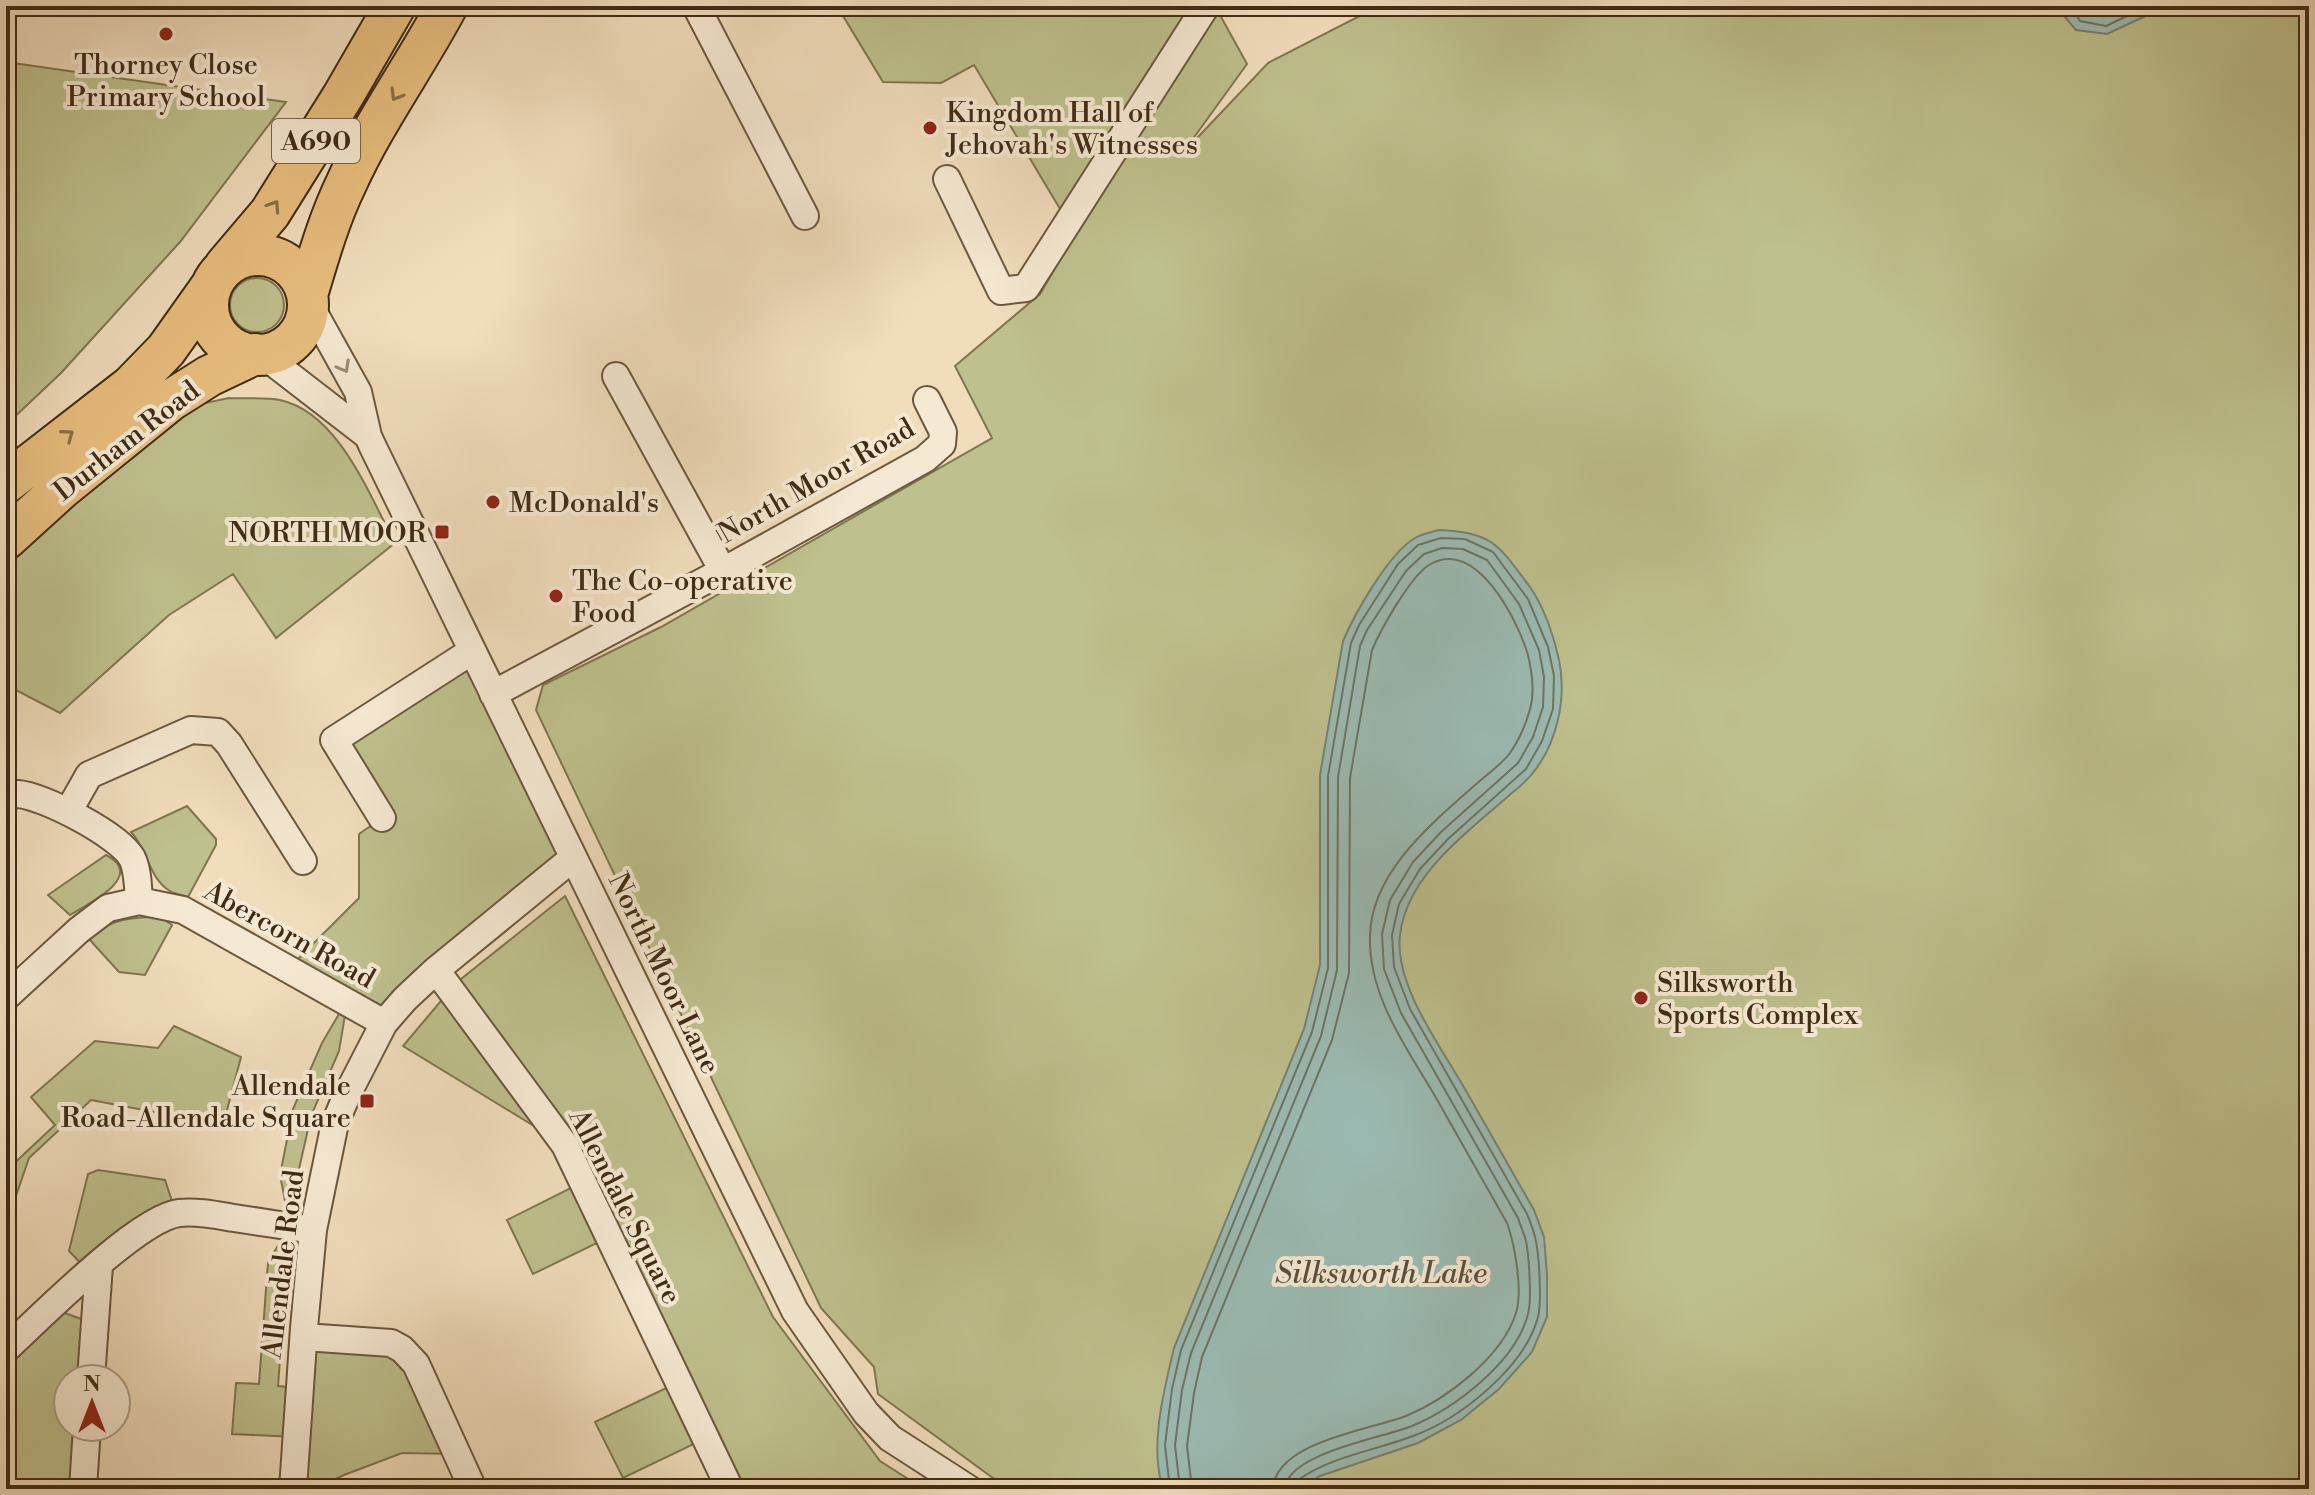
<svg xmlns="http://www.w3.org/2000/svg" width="2315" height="1495" viewBox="0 0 2315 1495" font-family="'Libre Bodoni',serif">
  <rect width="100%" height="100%" fill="#f1ddbc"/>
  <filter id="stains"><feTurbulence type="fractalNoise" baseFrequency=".0025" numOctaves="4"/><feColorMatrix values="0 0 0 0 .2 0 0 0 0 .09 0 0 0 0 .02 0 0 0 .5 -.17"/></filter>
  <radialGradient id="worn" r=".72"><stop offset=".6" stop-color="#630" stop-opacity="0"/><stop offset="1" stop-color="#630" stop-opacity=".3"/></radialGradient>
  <!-- green -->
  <path fill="#bec08d" stroke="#7f7650" stroke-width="2" d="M 837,6 L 1215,6 L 1247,64 L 1182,154 L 1268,63 L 1379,6 L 2309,6 L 2309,1489 L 1008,1489 L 878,1394 L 874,1367 L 821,1308 L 536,710 L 543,685 L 661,627 L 992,438 L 955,366 L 1040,294 L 1075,234 L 974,65 L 941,83 L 883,82 Z
    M 6,62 L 286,102 L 180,242 L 61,373 L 6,425 Z
    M230 305a27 27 0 1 1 54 0a27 27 0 1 1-54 0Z
    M 229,398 C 246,399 264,397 280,400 C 339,413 369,495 395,543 L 276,638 L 233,574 L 169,615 L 60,713 L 6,685 L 6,556 L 191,406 Z
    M 472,651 L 573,858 L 384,1023 L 347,1003 L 339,1051 L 311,1116 L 299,1169 L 290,1226 L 278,1386 L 300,1388 L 304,1337 L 391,1343 L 457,1454 L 402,1453 L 344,1475 L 315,1489 L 293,1489 L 296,1437 L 232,1434 L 236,1383 L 259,1384 L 268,1262 L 290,1226 L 280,1175 L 293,1109 L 322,1043 L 346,1002 L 288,969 L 359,898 L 359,834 L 382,818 L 334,740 Z
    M 187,806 L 216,839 L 216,845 L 188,897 C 183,895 175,894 170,891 C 149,879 147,848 131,832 Z
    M 106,855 C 147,876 88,904 70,915 L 48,895 Z
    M 565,896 L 773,1317 L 880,1461 L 924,1489 L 730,1489 L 706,1438 L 623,1478 L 595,1422 L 679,1382 L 609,1237 L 533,1274 L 507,1220 L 583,1182 L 565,1145 L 403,1046 L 456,983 Z
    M 148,917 L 163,919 L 172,925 L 145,975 L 119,972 L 89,939 C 105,922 125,918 148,917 Z
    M 174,1026 L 241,1057 L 223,1125 L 91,1100 L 29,1158 L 6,1225 L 6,1171 L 55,1125 L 31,1097 L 95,1041 L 158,1048 Z
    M 98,1170 L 165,1180 L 176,1213 L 90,1273 L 69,1251 L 88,1174 Z
    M 51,1308 L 95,1324 L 91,1379 L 68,1379 L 68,1427 L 87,1427 L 83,1489 L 6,1489 L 6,1349 Z"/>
  <!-- water -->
  <path fill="#9bbbb3" stroke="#778273" stroke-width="2" d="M 2074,6 L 2167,6 L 2107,34 L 2076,30 L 2064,16 Z
    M 1439,530 C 1494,532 1499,546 1530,587 C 1544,607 1554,636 1559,660 C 1567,698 1557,744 1532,774 C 1525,783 1514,791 1505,799 C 1464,835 1407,876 1400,935 C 1394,985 1441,1047 1465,1089 C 1488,1129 1511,1170 1534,1210 L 1544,1237 L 1547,1275 L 1547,1317 L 1532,1352 L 1499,1389 L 1461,1420 L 1418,1443 L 1320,1476 L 1298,1489 L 1163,1489 C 1149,1447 1164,1390 1174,1348 L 1304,1029 L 1320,965 L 1320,775 L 1343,641 C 1355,613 1389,553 1415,538 C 1422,534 1431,532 1439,530 Z"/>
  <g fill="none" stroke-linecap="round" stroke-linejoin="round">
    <!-- shore -->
    <path stroke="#6e7464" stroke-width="2" d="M 2079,6 L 2077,16 L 2080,21 L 2106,26 L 2148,6
      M 1170,1489 L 1165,1445 L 1172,1389 L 1181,1350 L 1312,1032 L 1328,968 L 1328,776 L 1351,643 L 1359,625 L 1398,564 L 1418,545 L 1441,538 L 1465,539 L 1493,552 L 1528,599 L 1548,647 L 1554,676 L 1553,709 L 1542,741 L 1526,769 L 1448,839 L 1420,869 L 1399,904 L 1392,935 L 1394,967 L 1410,1009 L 1527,1214 C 1530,1221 1533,1229 1535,1237 C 1539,1252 1542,1301 1538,1317 C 1525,1367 1460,1419 1413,1436 C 1374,1451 1332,1456 1298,1480 L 1295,1489
      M 1180,1489 L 1175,1445 L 1182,1390 L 1191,1353 L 1321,1036 L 1337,970 L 1338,777 L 1360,646 L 1367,630 L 1406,571 L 1424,554 L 1442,548 L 1463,549 L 1487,560 L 1519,604 L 1539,650 L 1544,677 L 1543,707 L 1533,737 L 1518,763 L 1441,832 L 1413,862 L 1390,900 L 1382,934 L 1384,969 L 1401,1013 L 1518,1218 C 1520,1225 1524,1233 1526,1241 C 1529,1256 1532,1300 1528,1314 C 1516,1362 1455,1408 1412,1426 C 1383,1438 1287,1453 1285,1489
      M 1192,1489 L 1187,1446 L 1194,1393 L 1202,1357 L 1332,1040 L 1349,973 L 1350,778 L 1372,650 C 1381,629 1410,577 1429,565 C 1476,536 1518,621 1528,655 C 1532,672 1535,692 1530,709 C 1526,724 1519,740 1510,753 C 1501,765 1486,775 1474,786 C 1431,824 1371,873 1370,936 C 1368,995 1406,1047 1435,1096 C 1459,1138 1483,1181 1507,1223 C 1515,1245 1523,1291 1516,1313 C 1502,1357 1447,1399 1406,1416 C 1370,1430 1275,1442 1273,1489"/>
    <defs>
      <path id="minor" d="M 696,6 L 805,216
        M 947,179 L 1001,291 L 1026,288 L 1206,6
        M 308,302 L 358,392 L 368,436 L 372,445 L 795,1311 L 866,1413 L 890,1438 L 969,1489
        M 262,354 L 368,436
        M 616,376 L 723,571
        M 493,694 L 723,571 L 925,459 L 942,444 L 943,432 L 927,400
        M 6,796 C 8,796 16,794 18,794 C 44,796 119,835 132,858 C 138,870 138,888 139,901
        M 68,812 L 89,775 L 191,730 L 218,732 L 229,744 L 303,861
        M 382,818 L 334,740 L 472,651
        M 436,970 L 565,1145 L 730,1489
        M 6,997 L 79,930 L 108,908 L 139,901 L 183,910 L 384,1023
        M 304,1337 L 391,1343 L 402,1349 L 416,1364 L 473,1489
        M 6,1349 C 40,1318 138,1218 179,1213 C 197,1211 216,1215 234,1218 C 260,1222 287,1226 313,1230
        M 91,1379 L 99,1265
        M 83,1489 L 87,1427
        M 293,1489 L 304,1328 L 313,1230 L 335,1123 L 347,1095 L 384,1023 L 405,999 L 436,970 L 573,858"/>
      <path id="highway" d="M208 305a50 50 0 1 1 100 0a50 50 0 1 1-100 0Z
        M 225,266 L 270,213 L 343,96 L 395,6
        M 307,295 C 318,258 329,219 346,184 C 374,122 415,66 447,6
        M 6,483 L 131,386 L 166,350 L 210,288
        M 6,539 L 61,489 L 171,400 L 209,376 L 255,354"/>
    </defs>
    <!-- minor casing -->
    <use href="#minor" stroke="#6c583e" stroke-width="30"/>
    <!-- highway casing -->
    <use href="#highway" stroke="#402c14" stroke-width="44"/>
    <!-- minor -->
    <use href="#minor" stroke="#f6e9d3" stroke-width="26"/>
    <!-- highway -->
    <use href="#highway" stroke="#e8be7e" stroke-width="40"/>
  </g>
  <!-- one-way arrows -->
  <defs><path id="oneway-chevron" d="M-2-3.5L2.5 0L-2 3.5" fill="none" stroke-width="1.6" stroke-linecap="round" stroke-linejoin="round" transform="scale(2)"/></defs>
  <g stroke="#8c6e44">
    <use href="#oneway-chevron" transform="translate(396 95) rotate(121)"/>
    <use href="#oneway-chevron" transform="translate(274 206) rotate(-56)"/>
    <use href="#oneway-chevron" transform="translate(68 435) rotate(-36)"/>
  </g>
  <use stroke="#9b8a74" href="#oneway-chevron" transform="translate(344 367) rotate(61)"/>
  <!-- markers -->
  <g fill="#8f2418" stroke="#f6e9d3" stroke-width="3">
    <circle cx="166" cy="34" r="8"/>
    <circle cx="930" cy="128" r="8"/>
    <circle cx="493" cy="502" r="8"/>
    <rect x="434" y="524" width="16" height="16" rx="4"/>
    <circle cx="556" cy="596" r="8"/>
    <circle cx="1641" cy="998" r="8"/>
    <rect x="359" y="1093" width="16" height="16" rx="4"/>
  </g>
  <g text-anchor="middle" stroke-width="8" stroke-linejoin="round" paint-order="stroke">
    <!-- shield labels -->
    <rect fill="#f6e9d3" stroke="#77654d" stroke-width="2" x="272" y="119" width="88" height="44" rx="6"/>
    <g font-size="26" font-weight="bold" fill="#402c14">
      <text x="316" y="150">A690</text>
    </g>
    <!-- poi labels -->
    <g font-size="28" fill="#402c14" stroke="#f6e9d3" text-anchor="start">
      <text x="166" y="74" text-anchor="middle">Thorney Close<tspan x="166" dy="32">Primary School</tspan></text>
      <text x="946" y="122">Kingdom Hall of<tspan x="946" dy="32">Jehovah's Witnesses</tspan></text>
      <text x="509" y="512">McDonald's</text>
      <text x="426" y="542" text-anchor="end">NORTH MOOR</text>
      <text x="572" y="590">The Co-operative<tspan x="572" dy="32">Food</tspan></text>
      <text x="1657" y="992">Silksworth<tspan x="1657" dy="32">Sports Complex</tspan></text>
      <text x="351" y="1095" text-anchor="end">Allendale<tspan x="351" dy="32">Road-Allendale Square</tspan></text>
    </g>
    <!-- street labels -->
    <g font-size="28" fill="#402c14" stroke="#f6e9d3">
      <text transform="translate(126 440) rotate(-38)" y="10">Durham Road</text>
      <text transform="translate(816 480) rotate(-30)" y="10">North Moor Road</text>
      <text transform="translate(290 934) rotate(29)" y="10">Abercorn Road</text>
      <text transform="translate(665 973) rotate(64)" y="10">North Moor Lane</text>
      <text transform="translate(626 1206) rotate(63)" y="10">Allendale Square</text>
      <text transform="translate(282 1264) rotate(-83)" y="10">Allendale Road</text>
    </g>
    <!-- water labels -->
    <g font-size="30" font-style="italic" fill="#57503c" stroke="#f6e9d3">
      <text x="1381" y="1283">Silksworth Lake</text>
    </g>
  </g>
  <!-- margin -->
  <rect width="2315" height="1495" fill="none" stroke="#f1ddbc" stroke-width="32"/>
  <rect x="8" y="8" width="2299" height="1479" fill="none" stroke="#402c14" stroke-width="4"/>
  <rect x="16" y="16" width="2283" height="1463" fill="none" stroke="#402c14" stroke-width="2"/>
  <!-- north arrow -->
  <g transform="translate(92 1403)"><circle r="38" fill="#f6e9d3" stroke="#ad9d87" stroke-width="2"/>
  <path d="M0-6L14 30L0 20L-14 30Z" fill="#8f2418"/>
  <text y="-12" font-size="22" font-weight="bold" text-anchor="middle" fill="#402c14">N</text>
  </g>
  <rect width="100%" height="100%" filter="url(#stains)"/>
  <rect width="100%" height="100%" fill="url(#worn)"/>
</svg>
